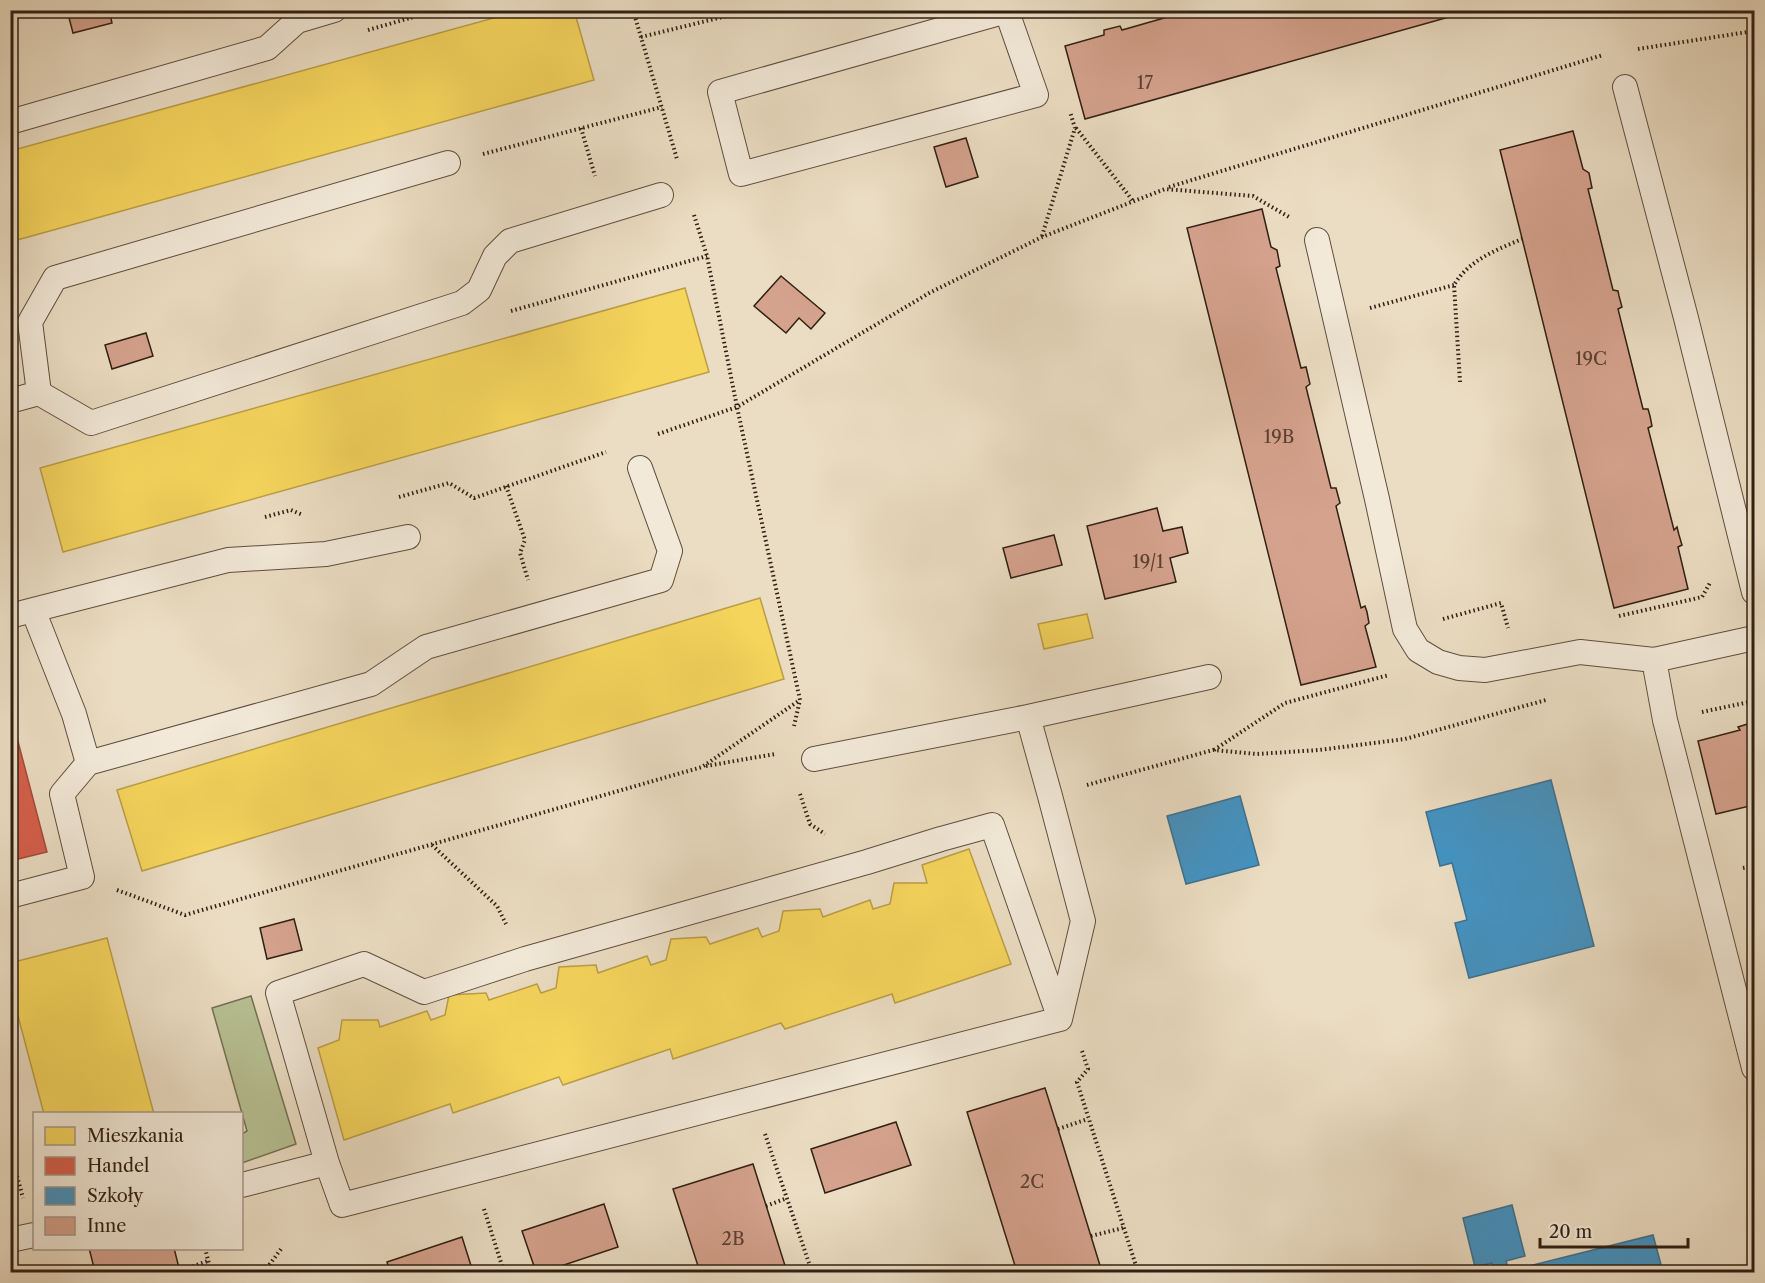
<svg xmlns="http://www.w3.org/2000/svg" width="1765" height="1283" viewBox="0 0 1765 1283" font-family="'Libre Caslon Text',serif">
  <rect width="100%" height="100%" fill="#ebddc3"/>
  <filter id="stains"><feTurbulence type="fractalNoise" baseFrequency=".00333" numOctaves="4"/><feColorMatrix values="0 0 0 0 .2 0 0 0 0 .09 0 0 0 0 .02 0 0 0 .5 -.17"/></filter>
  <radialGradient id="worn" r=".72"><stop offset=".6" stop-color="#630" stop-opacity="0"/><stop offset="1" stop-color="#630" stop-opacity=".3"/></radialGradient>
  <!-- green -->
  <path fill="#b7c194" stroke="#747054" stroke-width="1.5" d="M 251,996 L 296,1144 L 242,1163 L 242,1134 L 247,1131 L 212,1008 Z"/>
  <!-- homes -->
  <path fill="#f6d55c" stroke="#bb9e46" stroke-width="1.5" d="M 523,10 L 574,10 L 594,80 L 10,242 L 10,151 Z
    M 685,288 L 709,372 L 63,552 L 40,468 Z
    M 760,598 L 784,679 L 142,871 L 117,790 Z
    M 1087,614 L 1093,638 L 1044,649 L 1038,624 Z
    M 969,849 L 1011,964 L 895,1003 L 892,994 L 785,1029 L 781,1023 L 673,1059 L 670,1049 L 563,1085 L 559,1077 L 453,1113 L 450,1104 L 344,1140 L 318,1048 L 339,1040 L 342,1020 L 378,1020 L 380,1027 L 427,1011 L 431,1020 L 445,1015 L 449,995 L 486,993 L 489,1000 L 537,984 L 541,993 L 556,988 L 559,967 L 596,965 L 598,973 L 647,956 L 651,965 L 666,960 L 671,939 L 706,937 L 710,944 L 758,928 L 762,937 L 779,931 L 783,911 L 820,909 L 823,917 L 870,900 L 873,909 L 890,904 L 894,883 L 927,883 L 922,865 Z
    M 107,938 L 154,1114 L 44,1114 L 10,986 L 10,963 Z"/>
  <!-- shops -->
  <path fill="#d6604d" stroke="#a44c3c" stroke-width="1.5" d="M 10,711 L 47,852 L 10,861 Z"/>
  <!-- schools -->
  <path fill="#4393c3" stroke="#3e708e" stroke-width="1.5" d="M 1551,780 L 1594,946 L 1469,978 L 1455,923 L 1467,920 L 1452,863 L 1440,866 L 1426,812 Z
    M 1240,796 L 1259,865 L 1186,884 L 1167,816 Z
    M 1512,1205 L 1525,1256 L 1506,1261 L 1509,1271 L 1653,1235 L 1663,1272 L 1494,1272 L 1492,1263 L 1475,1267 L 1463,1218 Z"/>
  <!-- building -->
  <path fill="#d5a28d" stroke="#311f13" stroke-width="1.5" d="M 67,10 L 109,10 L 112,23 L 73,33 Z
    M 1192,10 L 1474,10 L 1085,119 L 1065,46 L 1104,35 L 1104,30 L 1120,26 L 1122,30 Z
    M 1573,131 L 1583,169 L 1589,173 L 1592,188 L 1588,189 L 1613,290 L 1618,291 L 1619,296 L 1622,307 L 1618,309 L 1643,409 L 1648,409 L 1650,416 L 1652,426 L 1648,428 L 1674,530 L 1677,527 L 1679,535 L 1682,545 L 1678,547 L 1688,589 L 1614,608 L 1500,150 Z
    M 966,138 L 978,177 L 946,187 L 934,147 Z
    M 1262,209 L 1271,247 L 1277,250 L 1280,266 L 1276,268 L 1301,368 L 1306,367 L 1310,384 L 1306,387 L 1331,488 L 1336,488 L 1340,503 L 1336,506 L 1361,608 L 1365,606 L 1367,612 L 1369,623 L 1365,626 L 1376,667 L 1301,685 L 1187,228 Z
    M 781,276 L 825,313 L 811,329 L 799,318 L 786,333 L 754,306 Z
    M 146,333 L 153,356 L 112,369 L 105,345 Z
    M 1157,508 L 1163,531 L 1182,527 L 1188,553 L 1170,558 L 1176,582 L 1105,599 L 1087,526 Z
    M 1054,535 L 1062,565 L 1011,578 L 1003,548 Z
    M 1754,722 L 1754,805 L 1716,814 L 1698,741 L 1740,730 L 1738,727 Z
    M 294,919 L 302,950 L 267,959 L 260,928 Z
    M 1045,1088 L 1058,1129 L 1102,1272 L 1017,1272 L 967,1112 Z
    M 896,1122 L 911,1165 L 825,1193 L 811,1149 Z
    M 753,1164 L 787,1272 L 700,1272 L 673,1189 Z
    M 604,1204 L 618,1247 L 543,1272 L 536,1272 L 522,1231 Z
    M 462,1237 L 473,1272 L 390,1272 L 387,1262 Z
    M 89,1248 L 174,1248 L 180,1272 L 95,1272 Z"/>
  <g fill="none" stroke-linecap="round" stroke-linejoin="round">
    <defs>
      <path id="service" d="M 1007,12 L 1036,95 L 741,174 L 720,92 L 996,14 L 1012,10
        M 1625,87 L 1686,318 L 1754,592
        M 10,122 L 267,48 L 297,21 L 334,10
        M 1317,240 L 1377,499 L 1405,629 L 1418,650 L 1438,662 L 1459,668 L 1485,670 L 1580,652 L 1654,660 L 1754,638
        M 39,393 L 30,322 L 55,278 L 448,163
        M 10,401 L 39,393 L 91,423 L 462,303 L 479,290 L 495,256 L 510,241 L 661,195
        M 33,610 L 228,560 L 326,554 L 408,537
        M 10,616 L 33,610 L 74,714 L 88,763 L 62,794 L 82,877 L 10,896
        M 1654,660 L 1665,720 L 1754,1068
        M 1028,717 L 1050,796 L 1083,921 L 1060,1019
        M 814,759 L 1028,717 L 1209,677
        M 88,763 L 371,684 L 426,647 L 661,580 L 670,551 L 640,468
        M 242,1185 L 327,1163 L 278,993 L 364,964 L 424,992 L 525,959 L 867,862 L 941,839 L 992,825 L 1060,1019 L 342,1205 L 327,1163
        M 10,1240 L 34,1235"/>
    </defs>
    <!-- service casing -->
    <use href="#service" stroke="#604e3f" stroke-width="26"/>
    <!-- path -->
    <path stroke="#311f13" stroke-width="4" stroke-dasharray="1.5 3" stroke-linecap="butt" d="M 408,10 L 410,18 L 435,10
      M 633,10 L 677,159
      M 368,30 L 410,18
      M 641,37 L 751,10
      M 1638,49 L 1754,31
      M 581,128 L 595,176
      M 1076,128 L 1133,201
      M 483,154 L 662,107
      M 1169,187 L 1603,55
      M 694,215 L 707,256 L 737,407 L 800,700 L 794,726
      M 1042,236 L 1075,128 L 1070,112
      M 1370,308 L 1454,285
      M 511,311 L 707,256
      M 1460,382 L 1454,285 C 1469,260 1496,250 1522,239
      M 658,434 L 737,407 L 931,292 L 1042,237 L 1165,189 L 1253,196 L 1289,217
      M 506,486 L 525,540 L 520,553 L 528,580
      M 399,497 L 449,483 L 474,498 L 606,452
      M 265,517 L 291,510 L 303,515
      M 1619,616 L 1702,597 L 1711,581
      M 1443,619 L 1501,603 L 1508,628
      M 1702,712 L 1754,701
      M 1214,750 L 1285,703 L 1389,675
      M 706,766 L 775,754
      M 1087,785 L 1213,750 L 1257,754 L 1319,750 L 1405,739 L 1546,700
      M 800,794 L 810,824 L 825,834
      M 432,845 L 497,906 L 506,924
      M 1743,868 L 1754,866
      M 117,890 L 185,915 L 702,767 L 800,700
      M 1082,1051 L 1088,1069 L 1077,1082 L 1138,1272
      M 1058,1129 L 1088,1119
      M 765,1134 L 812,1272
      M 10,1150 L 23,1198
      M 766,1206 L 787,1198
      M 484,1209 L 504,1272
      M 1091,1236 L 1123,1228
      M 205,1248 L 211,1272
      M 180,1271 L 208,1261
      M 264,1272 L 281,1249"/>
    <!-- service -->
    <use href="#service" stroke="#f2e9d8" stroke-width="24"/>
  </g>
  <g text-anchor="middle" stroke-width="6" stroke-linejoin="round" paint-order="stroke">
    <!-- number labels -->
    <g font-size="18" fill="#5a4032">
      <text x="1145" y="89">17</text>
      <text x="1591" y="365">19C</text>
      <text x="1279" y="443">19B</text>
      <text x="1148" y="568">19/1</text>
      <text x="1032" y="1188">2C</text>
      <text x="733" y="1245">2B</text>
    </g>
  </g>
  <!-- margin -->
  <rect width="1765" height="1283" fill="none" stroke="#ebddc3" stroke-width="36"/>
  <rect x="12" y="12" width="1741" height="1259" fill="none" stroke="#311f13" stroke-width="3"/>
  <rect x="18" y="18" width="1729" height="1247" fill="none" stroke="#311f13" stroke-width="1.5"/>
  <!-- legend -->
  <rect x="33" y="1112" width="210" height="138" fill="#f2e9d8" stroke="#a59889" stroke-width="1.5"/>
  <rect x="45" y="1127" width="30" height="18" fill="#f6d55c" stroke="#a59889" stroke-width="1.5"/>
  <text x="87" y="1142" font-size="18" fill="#311f13">Mieszkania</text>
  <rect x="45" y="1157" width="30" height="18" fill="#d6604d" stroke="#a59889" stroke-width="1.5"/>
  <text x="87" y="1172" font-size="18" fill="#311f13">Handel</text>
  <rect x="45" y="1187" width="30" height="18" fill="#4393c3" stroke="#a59889" stroke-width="1.5"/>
  <text x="87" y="1202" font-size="18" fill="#311f13">Szkoły</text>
  <rect x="45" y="1217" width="30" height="18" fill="#d5a28d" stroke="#a59889" stroke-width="1.5"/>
  <text x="87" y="1232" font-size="18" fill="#311f13">Inne</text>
  <!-- scale -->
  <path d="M1540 1238v9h148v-9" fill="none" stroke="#311f13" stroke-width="3"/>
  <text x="1549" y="1238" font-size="18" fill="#311f13" stroke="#f2e9d8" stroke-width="4.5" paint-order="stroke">20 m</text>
  <rect width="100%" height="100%" filter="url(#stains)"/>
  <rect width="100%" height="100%" fill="url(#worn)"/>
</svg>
